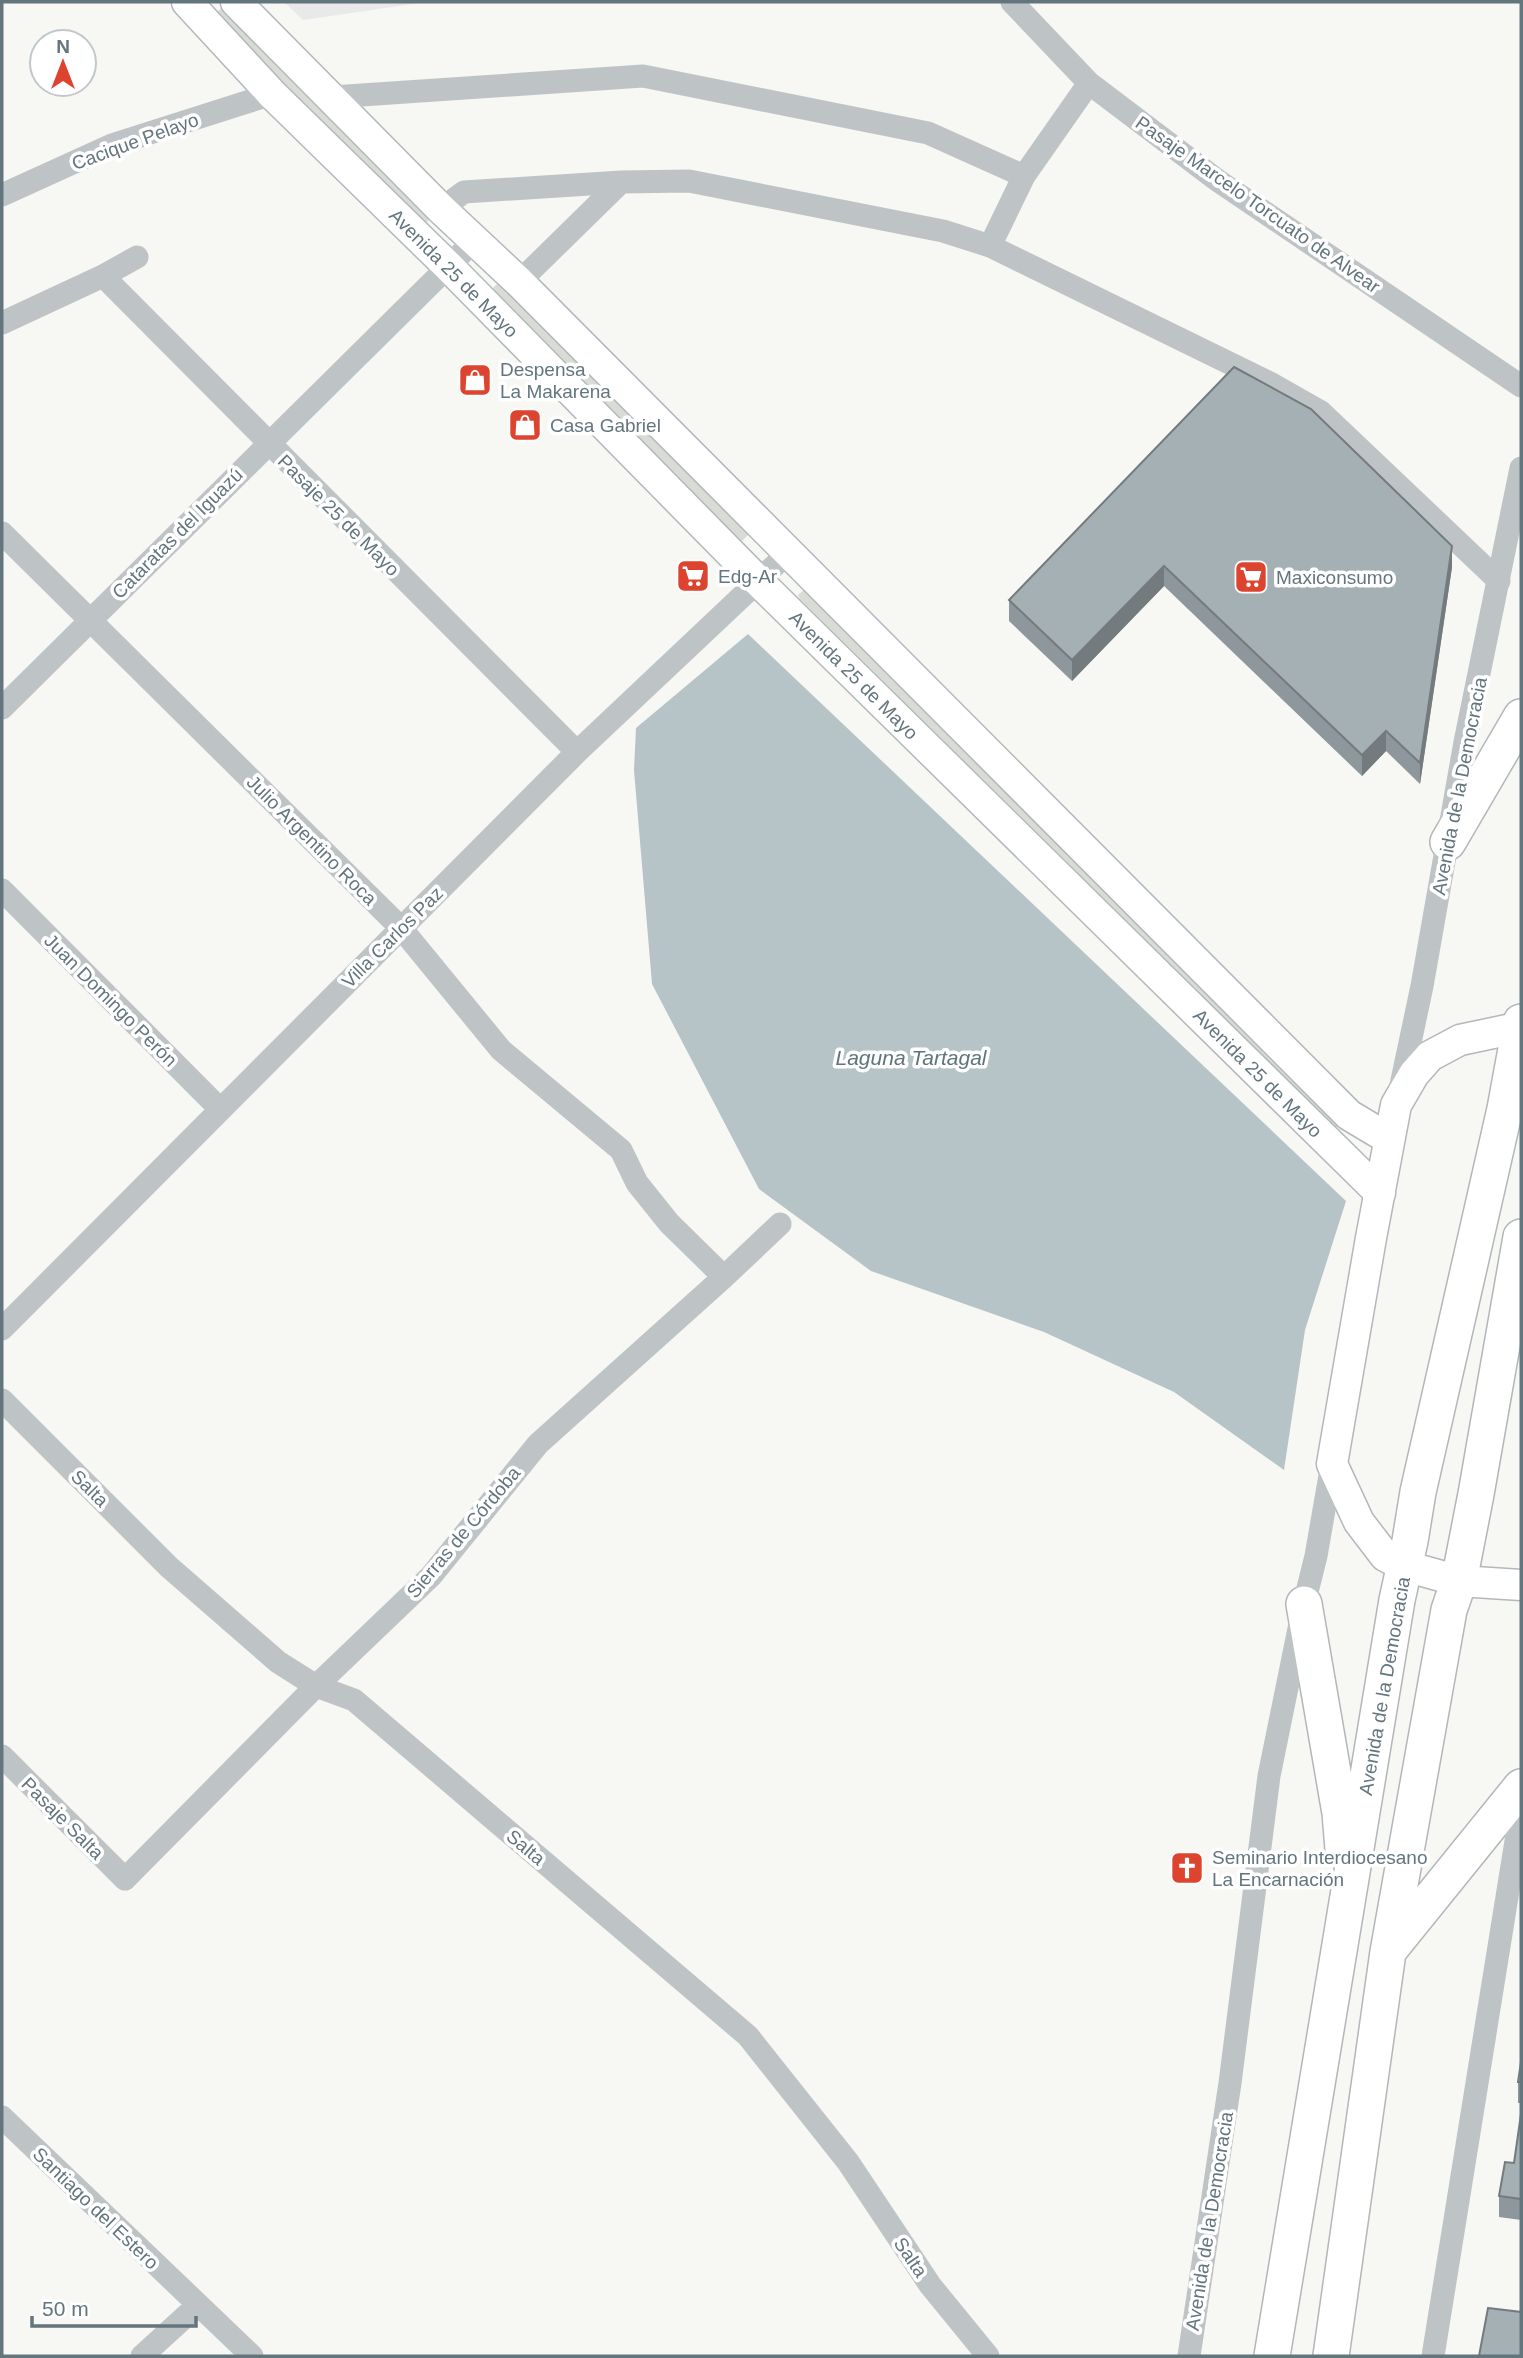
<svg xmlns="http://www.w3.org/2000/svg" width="1523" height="2358" viewBox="0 0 1523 2358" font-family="Arial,sans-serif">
  <rect width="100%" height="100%" fill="#f7f7f4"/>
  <!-- built -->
  <path fill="#e8e9e8" d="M 284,2 L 427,2 L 303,20 Z"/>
  <!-- green -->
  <path fill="#d8dcd4" d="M 223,6 L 432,217 L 422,227 L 214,16 Z
    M 499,282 L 749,534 L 739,544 L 489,292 Z
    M 805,589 L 1342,1126 L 1342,1128 L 1336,1127 L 800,599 L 798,595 Z"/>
  <!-- water -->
  <path fill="#b6c4c7" d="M 748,634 L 1346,1201 L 1305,1330 L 1284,1470 L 1174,1392 L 1044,1332 L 871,1271 L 759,1189 L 652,984 L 634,770 L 636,728 Z"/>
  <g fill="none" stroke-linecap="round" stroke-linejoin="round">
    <defs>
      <path id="major" d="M 187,2 L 272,94 L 449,267 L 758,581 L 1380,1193
        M 236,2 L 441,209 L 519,282 L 1349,1115 L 1389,1139
        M 1521,1027 L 1460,1040 L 1430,1056 L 1414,1074 L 1396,1105 L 1371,1238 L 1332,1464 L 1359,1522 L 1385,1556 L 1405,1566 L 1459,1581 L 1521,1585"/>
      <path id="highway" d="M 1448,842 L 1521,717
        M 1304,1604 L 1340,1813 L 1343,1849
        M 1390,1949 L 1521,1787
        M 1272,2356 L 1397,1600 L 1410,1541 L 1418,1492 L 1505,1109 L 1521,1022
        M 1331,2356 L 1388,1952 L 1449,1610 L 1459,1581 L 1476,1494 L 1521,1237"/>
    </defs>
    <!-- major casing -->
    <use href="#major" stroke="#b2b8bb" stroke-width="33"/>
    <!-- highway casing -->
    <use href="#highway" stroke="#b2b7b9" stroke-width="38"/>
    <!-- minor -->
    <path stroke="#bec4c6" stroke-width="23" d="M 1012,2 L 1089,83 L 1217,180 L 1521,386
      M 332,97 L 643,76 L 928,133 L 1024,176
      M 2,195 L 112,145 L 272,94
      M 441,209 L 464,192 L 621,182 L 689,181 L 943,231 L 990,246 L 1270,383 L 1321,412 L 1499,581
      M 990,246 L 1024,176 L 1089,83
      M 103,276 L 577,752
      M 519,282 L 621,182
      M 2,323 L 103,276 L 137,257
      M 2,533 L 401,928 L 501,1050 L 621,1150 L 637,1183 L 669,1223 L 724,1277
      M 2,708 L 474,241
      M 2,890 L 220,1109
      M 1400,1090 L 1422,986 L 1465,742 L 1521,468
      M 2,1329 L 577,752 L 789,552
      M 2,1400 L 169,1567 L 278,1662 L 316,1686 L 354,1700 L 748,2036 L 848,2162 L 930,2285 L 988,2356
      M 2,1756 L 125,1879 L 316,1686 L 431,1576 L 538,1444 L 724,1277 L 780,1224
      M 2,2117 L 252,2356
      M 142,2356 L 198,2305
      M 1189,2356 L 1230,2083 L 1269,1776 L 1304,1604 L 1316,1556 L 1332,1464
      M 1433,2356 L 1521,1810"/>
    <!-- major -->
    <use href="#major" stroke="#fff" stroke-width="30"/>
    <!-- highway -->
    <use href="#highway" stroke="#fff" stroke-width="35"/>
  </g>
  <!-- wall -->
  <path fill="#8e979b" d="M 1234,367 L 1452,567 L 1420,784 L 1386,751 L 1362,776 L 1164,586 L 1072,681 L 1009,621 L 1009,600 Z
    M 1521,2062 L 1521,2103 L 1518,2103 L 1518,2082 Z
    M 1521,2114 L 1521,2220 L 1499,2217 L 1499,2196 L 1514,2163 Z"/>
  <!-- shaded-wall -->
  <path fill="#747b7e" d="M 1452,546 L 1452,567 L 1420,784 L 1420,763 Z
    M 1164,566 L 1164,586 L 1072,681 L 1072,660 Z
    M 1386,731 L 1386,751 L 1362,776 L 1362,755 Z"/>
  <!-- building -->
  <path fill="#a5b0b4" stroke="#747b7e" stroke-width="2" d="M 1234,367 L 1311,409 L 1452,546 L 1420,763 L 1386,731 L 1362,755 L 1164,566 L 1072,660 L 1009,600 Z
    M 1521,2062 L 1521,2082 L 1518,2082 Z
    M 1521,2114 L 1521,2199 L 1499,2196 L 1505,2162 L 1514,2163 Z
    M 1488,2308 L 1521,2312 L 1521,2356 L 1479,2356 Z"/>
  <!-- icons -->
  <defs>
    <symbol id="shop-square" viewBox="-11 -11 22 22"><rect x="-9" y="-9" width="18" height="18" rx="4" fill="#dd442f" stroke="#fff"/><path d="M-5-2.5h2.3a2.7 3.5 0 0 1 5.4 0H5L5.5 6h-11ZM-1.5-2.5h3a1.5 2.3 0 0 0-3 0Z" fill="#fff"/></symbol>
    <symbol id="supermarket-square" viewBox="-11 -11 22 22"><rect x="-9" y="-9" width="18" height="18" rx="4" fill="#dd442f" stroke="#fff"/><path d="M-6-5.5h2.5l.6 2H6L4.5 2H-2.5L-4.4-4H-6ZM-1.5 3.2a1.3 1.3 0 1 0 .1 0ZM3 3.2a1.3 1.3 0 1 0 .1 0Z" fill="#fff"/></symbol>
    <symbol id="church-square" viewBox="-11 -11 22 22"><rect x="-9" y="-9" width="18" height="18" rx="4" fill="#dd442f" stroke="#fff"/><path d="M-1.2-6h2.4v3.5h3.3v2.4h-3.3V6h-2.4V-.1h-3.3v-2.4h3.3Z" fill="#fff"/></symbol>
  </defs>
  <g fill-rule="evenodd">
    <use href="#shop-square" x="456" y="361" width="38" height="38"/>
    <use href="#shop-square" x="506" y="406" width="38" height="38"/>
    <use href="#supermarket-square" x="674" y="557" width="38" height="38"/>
    <use href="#supermarket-square" x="1232" y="558" width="38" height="38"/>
    <use href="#church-square" x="1168" y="1849" width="38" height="38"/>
  </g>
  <g text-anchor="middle" stroke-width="7" stroke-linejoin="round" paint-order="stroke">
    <!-- street labels -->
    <g font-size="19" fill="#63767e" stroke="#fff">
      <text transform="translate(135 141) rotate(-20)" y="7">Cacique Pelayo</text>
      <text transform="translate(1258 204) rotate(35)" y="7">Pasaje Marcelo Torcuato de Alvear</text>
      <text transform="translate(454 273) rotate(45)" y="7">Avenida 25 de Mayo</text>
      <text transform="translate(339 515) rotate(45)" y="7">Pasaje 25 de Mayo</text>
      <text transform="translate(177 533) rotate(-45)" y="7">Cataratas del Iguazú</text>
      <text transform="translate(854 675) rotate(45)" y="7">Avenida 25 de Mayo</text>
      <text transform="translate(1459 786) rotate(-79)" y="7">Avenida de la Democracia</text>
      <text transform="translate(312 840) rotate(45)" y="7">Julio Argentino Roca</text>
      <text transform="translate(392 937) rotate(-45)" y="7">Villa Carlos Paz</text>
      <text transform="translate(111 1000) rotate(45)" y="7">Juan Domingo Perón</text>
      <text transform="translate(1258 1073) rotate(45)" y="7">Avenida 25 de Mayo</text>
      <text transform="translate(90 1488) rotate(45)" y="7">Salta</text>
      <text transform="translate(463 1532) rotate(-50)" y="7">Sierras de Córdoba</text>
      <text transform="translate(1384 1686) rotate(-80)" y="7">Avenida de la Democracia</text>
      <text transform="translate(63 1818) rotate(45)" y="7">Pasaje Salta</text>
      <text transform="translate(526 1847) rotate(40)" y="7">Salta</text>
      <text transform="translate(96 2208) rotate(44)" y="7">Santiago del Estero</text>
      <text transform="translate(1209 2221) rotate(-81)" y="7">Avenida de la Democracia</text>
      <text transform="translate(911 2257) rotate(56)" y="7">Salta</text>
    </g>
    <!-- poi labels -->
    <g font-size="19" fill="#63767e" stroke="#fff" text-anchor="start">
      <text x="500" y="376">Despensa<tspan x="500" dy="22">La Makarena</tspan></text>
      <text x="550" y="432">Casa Gabriel</text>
      <text x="718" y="583">Edg-Ar</text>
      <text x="1276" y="584">Maxiconsumo</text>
      <text x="1212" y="1864">Seminario Interdiocesano<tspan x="1212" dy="22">La Encarnación</tspan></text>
    </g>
    <!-- water labels -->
    <g font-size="21" font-style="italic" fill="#5e7579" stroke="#fff">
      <text x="911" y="1065">Laguna Tartagal</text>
    </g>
  </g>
  <!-- border -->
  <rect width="1523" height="2358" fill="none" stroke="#63767e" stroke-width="7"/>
  <!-- north arrow -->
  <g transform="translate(63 63)"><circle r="33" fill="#ffffff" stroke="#c1c8cb" stroke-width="2"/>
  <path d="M0-5L12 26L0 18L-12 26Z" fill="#dd442f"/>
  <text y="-10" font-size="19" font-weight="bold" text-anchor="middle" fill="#63767e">N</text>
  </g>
  <!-- scale -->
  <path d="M32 2316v10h164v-10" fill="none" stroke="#63767e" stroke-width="3.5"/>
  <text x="42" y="2316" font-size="21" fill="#63767e" stroke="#ffffff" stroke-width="5" paint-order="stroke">50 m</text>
</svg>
